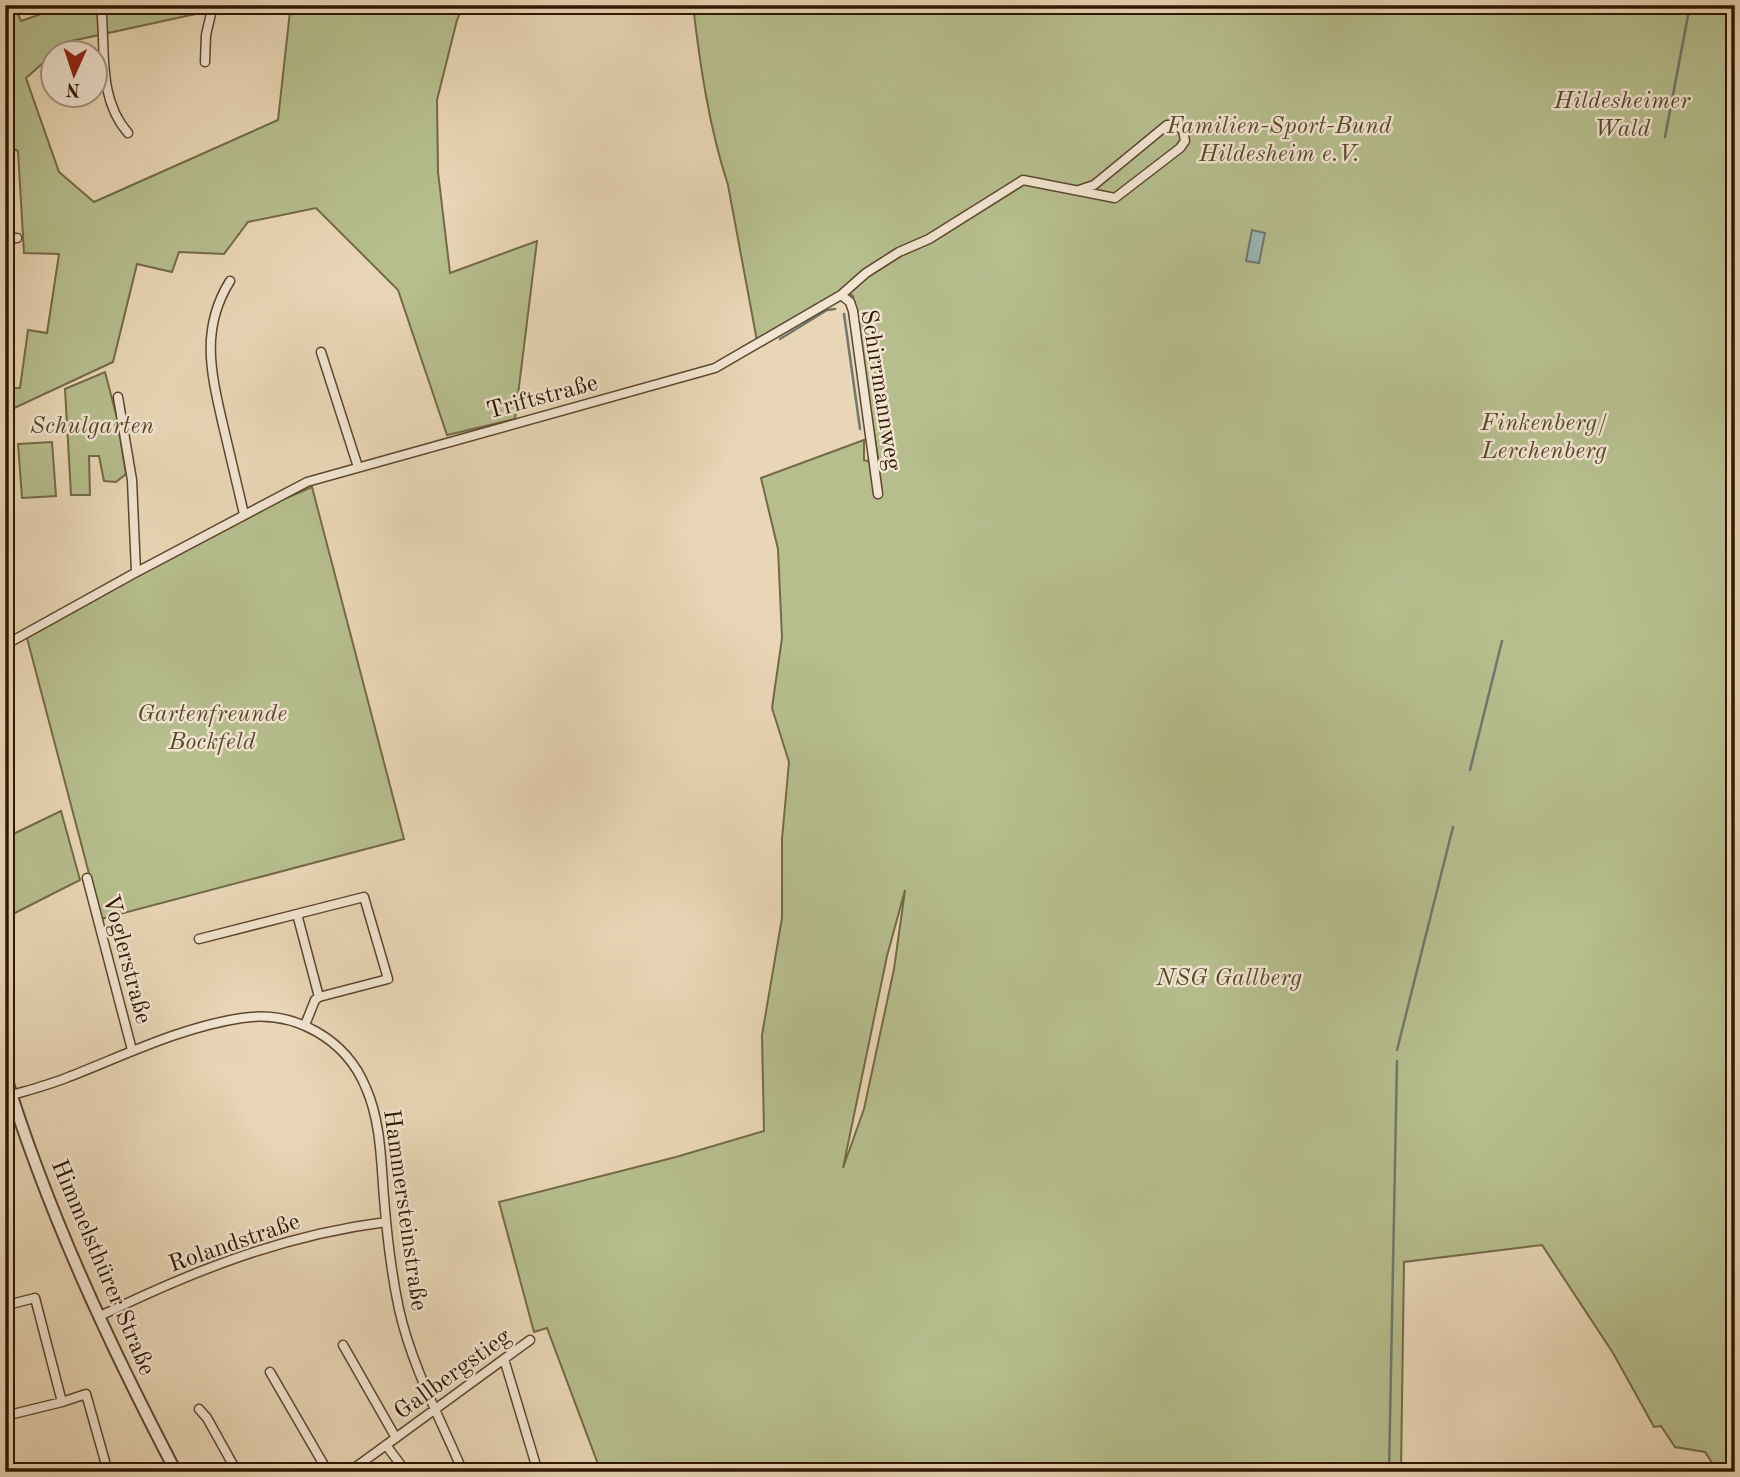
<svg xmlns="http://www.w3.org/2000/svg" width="1740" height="1477" viewBox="0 0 1740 1477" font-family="'Old Standard TT',serif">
  <rect width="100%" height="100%" fill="#e9d6b6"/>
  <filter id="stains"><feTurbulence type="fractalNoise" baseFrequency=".00286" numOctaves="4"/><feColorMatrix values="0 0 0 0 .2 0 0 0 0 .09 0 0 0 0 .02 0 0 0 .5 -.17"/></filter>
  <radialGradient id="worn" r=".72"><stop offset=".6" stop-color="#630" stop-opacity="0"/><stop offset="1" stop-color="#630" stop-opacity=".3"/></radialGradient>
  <!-- green -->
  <path fill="#b6be8e" stroke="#736a48" stroke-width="2" fill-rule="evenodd" d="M 5,5 L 14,5 L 21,21 L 67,5 L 237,5 L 67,42 L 26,78 L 59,172 L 94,202 L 278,120 L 290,11 L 252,5 L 464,5 L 457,20 L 437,100 L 438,172 L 450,273 L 537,241 L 515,419 L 447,435 L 398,290 L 316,208 L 248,222 L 224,254 L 179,252 L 172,272 L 137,264 L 113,362 L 10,410 L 5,411 L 5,388 L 20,388 L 28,330 L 47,333 L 59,254 L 24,253 L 18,151 L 5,145 Z
    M 693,5 L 1735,5 L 1735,1472 L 1718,1472 L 1705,1452 L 1675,1447 L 1661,1426 L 1654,1427 L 1613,1353 L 1542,1245 L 1404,1262 L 1401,1472 L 601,1472 L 547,1328 L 534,1332 L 499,1202 L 676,1157 L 764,1131 L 762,1035 L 782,918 L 782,839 L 789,762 L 772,708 L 782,638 L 778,549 L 761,478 L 864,440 L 864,460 L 879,465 L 853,296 L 843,289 L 757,341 L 728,185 C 709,127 700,65 693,5 ZM 905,890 L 894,969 L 864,1109 L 843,1168 L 887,956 Z
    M 105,372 L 117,418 L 126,474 L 116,482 L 104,481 L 99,456 L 89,456 L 90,495 L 71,495 L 65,389 Z
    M 52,442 L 56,496 L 22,498 L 18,444 Z
    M 312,487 L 404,839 L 101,919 L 27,638 L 245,516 Z
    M 61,811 L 80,880 L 5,918 L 5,838 Z"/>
  <!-- water -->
  <path fill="#9bb7b8" stroke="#70776f" stroke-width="2" d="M 1252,230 L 1265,233 L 1259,263 L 1246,261 Z"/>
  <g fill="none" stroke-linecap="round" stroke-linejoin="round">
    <!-- stream -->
    <path stroke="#70776f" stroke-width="2.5" d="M 1665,137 L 1690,5
      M 844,314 L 860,429
      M 780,339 L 827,310 L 835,309
      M 1470,770 L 1502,641
      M 1397,1050 L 1453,827
      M 1389,1472 L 1397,1061"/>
    <defs>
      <path id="minor" d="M 101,5 C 106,48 97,98 128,133
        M 205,62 L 206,35 L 213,5
        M 5,238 L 17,238
        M 230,281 C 200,329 211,373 223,425 C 230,455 237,485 244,514
        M 841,295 L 850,302 L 853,311 L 878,494
        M 321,352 L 358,467
        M 118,397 L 132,480 L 136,572
        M 5,645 L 133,574 L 307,482 L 715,368 L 841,295 L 866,273 L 899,252 L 929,239 L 1023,180 L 1115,198 L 1180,148 L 1185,141 L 1183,130 L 1176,125 L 1167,125 L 1094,185 L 1079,190
        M 87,878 L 132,1050
        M 199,939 L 297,914
        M 305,1025 L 315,1000 L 319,997 L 388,979 L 364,897 L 297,914 L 319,997
        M 5,1097 C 25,1091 46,1086 66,1078 C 123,1056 181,1027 242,1018 C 295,1010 346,1039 366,1088 C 381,1122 381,1162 384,1198 C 387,1236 391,1272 399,1309 C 412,1367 440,1418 463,1472
        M 5,1281 L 11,1304 L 5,1306
        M 100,1316 C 193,1271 283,1235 386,1222
        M 343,1345 L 396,1438
        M 504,1359 L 538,1472
        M 270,1372 L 328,1472
        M 62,1402 L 86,1394 L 108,1472
        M 199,1409 L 207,1418 L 237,1472
        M 5,1416 L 62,1402 L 35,1298 L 11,1304
        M 386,1445 L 406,1472
        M 349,1472 L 530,1340"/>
      <path id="tertiary" d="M 5,1074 C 47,1211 109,1344 176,1472"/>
    </defs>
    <!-- minor casing -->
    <use href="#minor" stroke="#5e472f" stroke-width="11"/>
    <!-- tertiary casing -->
    <use href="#tertiary" stroke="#5e472f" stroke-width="14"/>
    <!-- minor -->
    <use href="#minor" stroke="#f1e4d0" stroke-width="8"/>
    <!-- tertiary -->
    <use href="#tertiary" stroke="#f1e4d0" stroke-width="10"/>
  </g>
  <g text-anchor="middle" stroke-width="5" stroke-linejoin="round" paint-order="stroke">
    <!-- park labels -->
    <g font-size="24" font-style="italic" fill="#58492c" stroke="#f1e4d0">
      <text x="1622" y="108">Hildesheimer<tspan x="1622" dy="28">Wald</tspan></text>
      <text x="1279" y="133">Familien-Sport-Bund<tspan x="1279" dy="28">Hildesheim e.V.</tspan></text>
      <text x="1544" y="430">Finkenberg/<tspan x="1544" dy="28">Lerchenberg</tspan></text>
      <text x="92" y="433">Schulgarten</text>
      <text x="212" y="721">Gartenfreunde<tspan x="212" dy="28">Bockfeld</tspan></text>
      <text x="1229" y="985">NSG Gallberg</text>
    </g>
    <!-- street labels -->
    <g font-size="24" fill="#301702" stroke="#f1e4d0">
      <text transform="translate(882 390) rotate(81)" y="8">Schirrmannweg</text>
      <text transform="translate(542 396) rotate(-15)" y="8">Triftstraße</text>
      <text transform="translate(128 959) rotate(75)" y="8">Voglerstraße</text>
      <text transform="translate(406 1210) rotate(82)" y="8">Hammersteinstraße</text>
      <text transform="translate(234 1242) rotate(-19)" y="8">Rolandstraße</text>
      <text transform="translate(104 1267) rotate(67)" y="8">Himmelsthürer Straße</text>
      <text transform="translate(452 1373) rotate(-36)" y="8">Gallbergstieg</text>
    </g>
  </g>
  <!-- margin -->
  <rect width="1740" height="1477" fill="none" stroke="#e9d6b6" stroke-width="28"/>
  <rect x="7" y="7" width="1726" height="1463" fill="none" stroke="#301702" stroke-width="3.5"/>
  <rect x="14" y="14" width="1712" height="1449" fill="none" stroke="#301702" stroke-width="2"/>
  <!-- north arrow -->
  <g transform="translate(74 74) rotate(183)"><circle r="33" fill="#f1e4d0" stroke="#a4927e" stroke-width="2"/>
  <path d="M0-5L12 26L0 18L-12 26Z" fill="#8f2418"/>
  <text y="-10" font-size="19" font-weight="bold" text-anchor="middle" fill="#301702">N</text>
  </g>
  <rect width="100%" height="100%" filter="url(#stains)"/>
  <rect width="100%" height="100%" fill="url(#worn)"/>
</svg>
